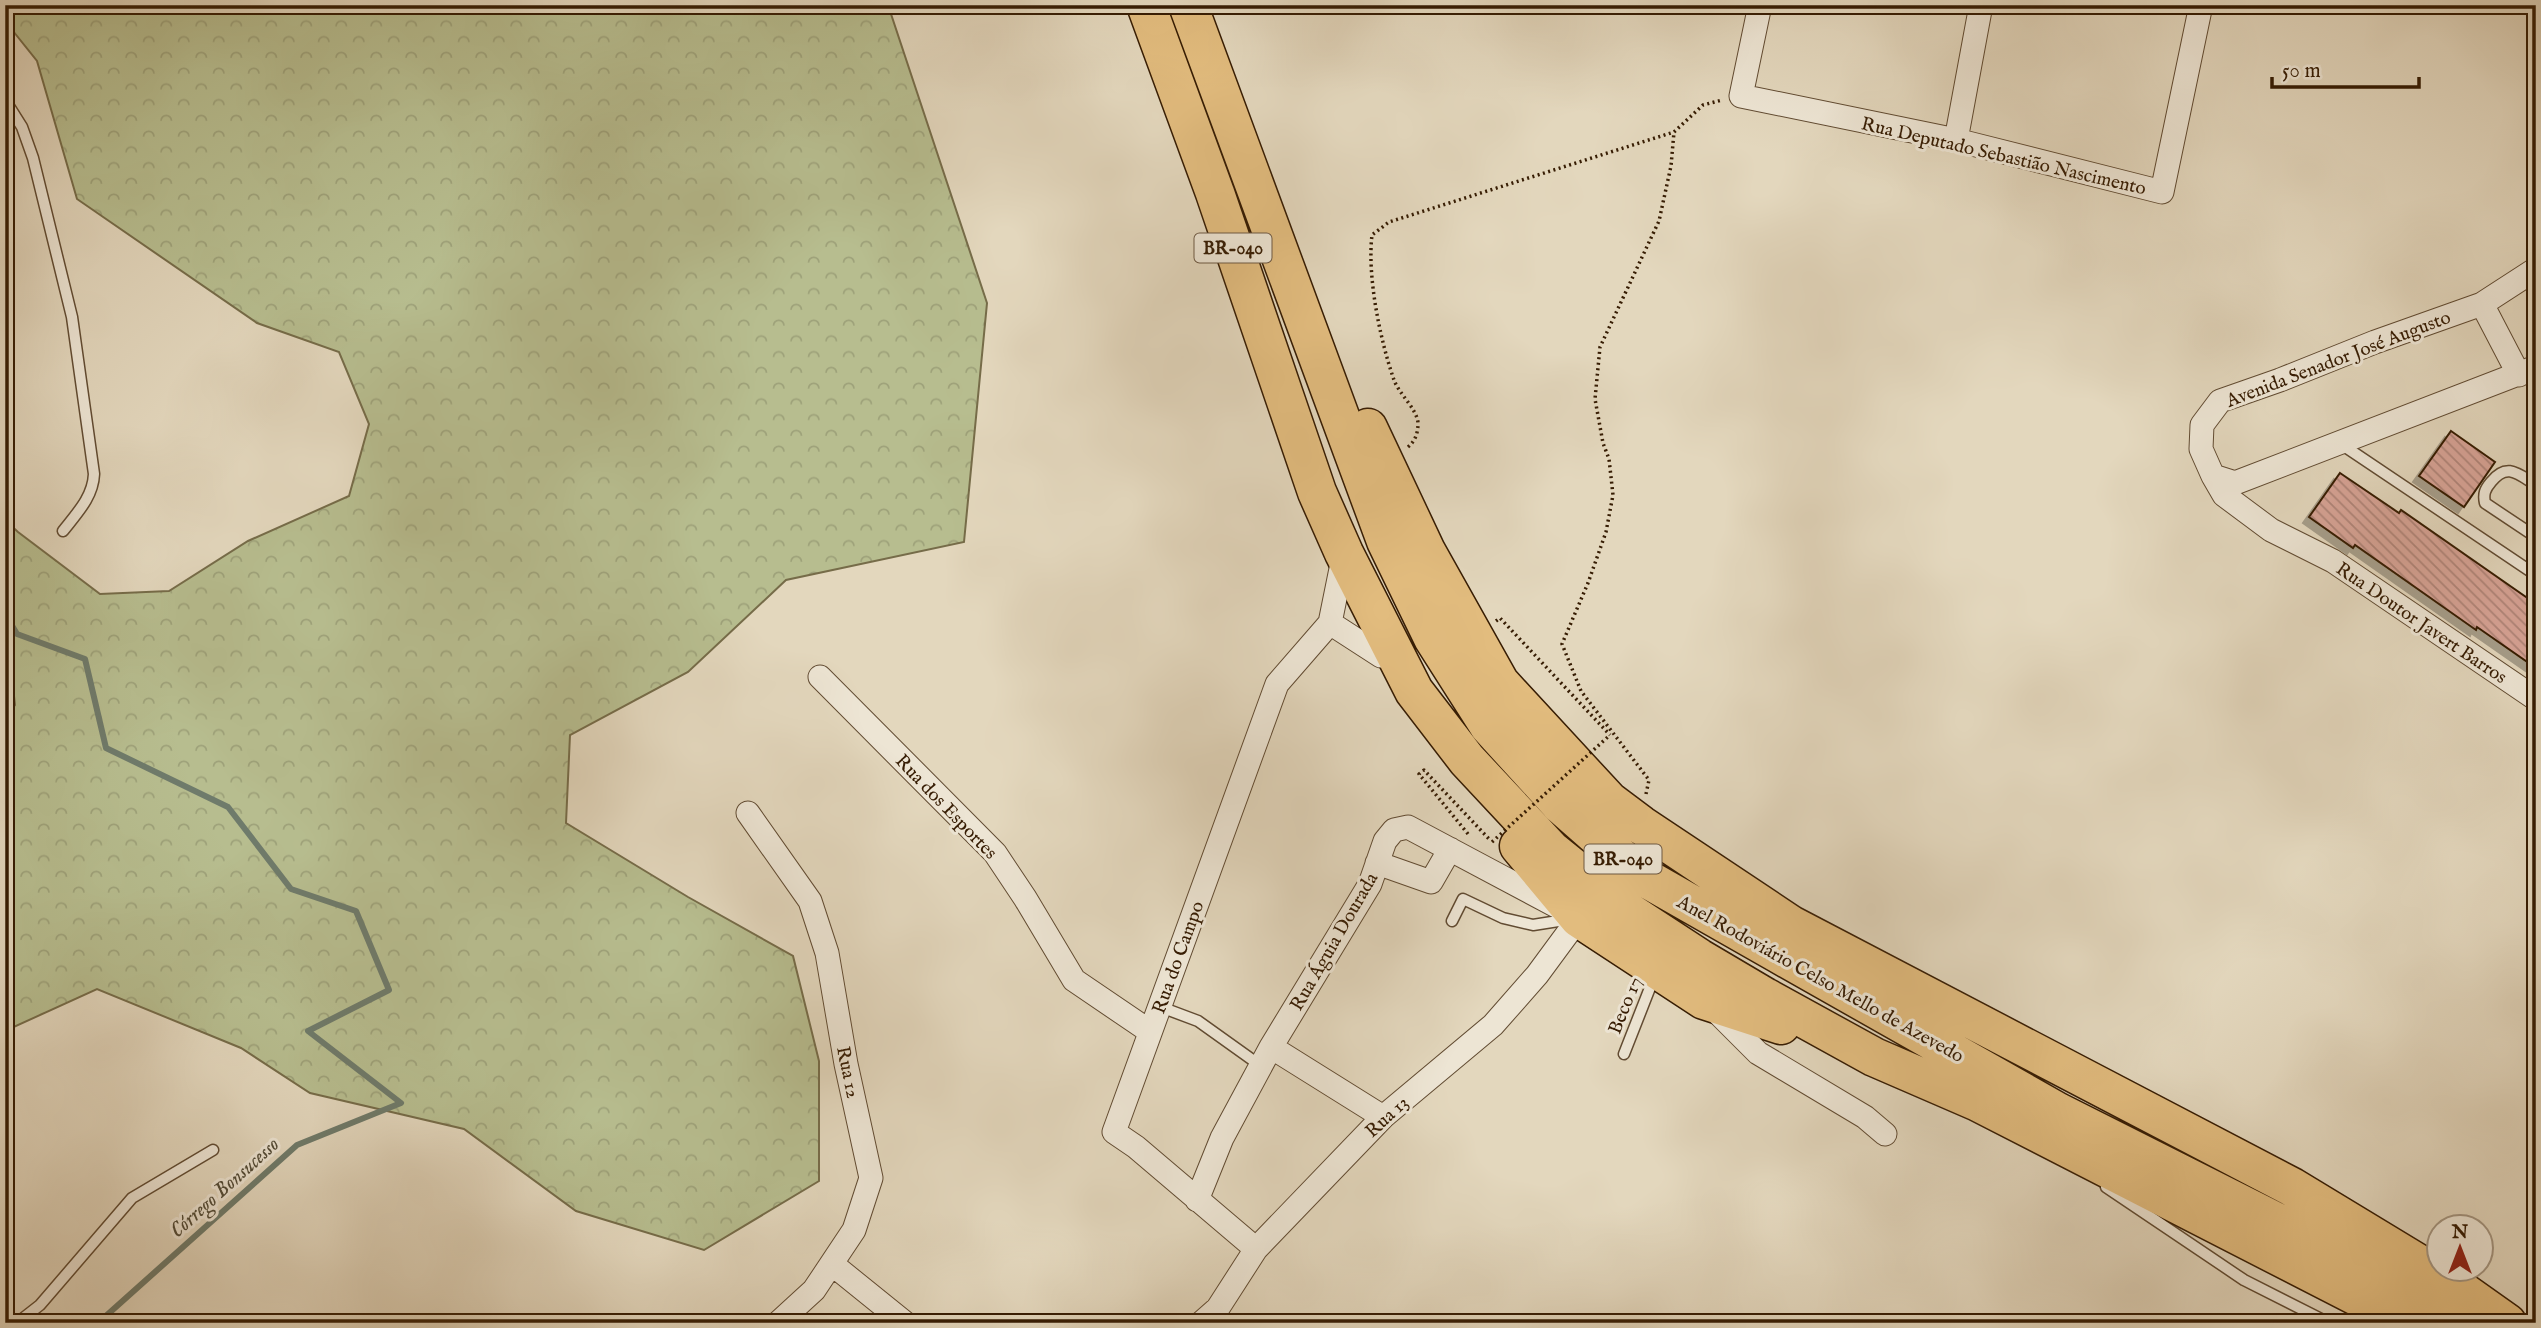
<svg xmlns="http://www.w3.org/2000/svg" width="2541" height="1328" viewBox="0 0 2541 1328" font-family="'IM FELL English',serif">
  <defs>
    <pattern id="forest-crowns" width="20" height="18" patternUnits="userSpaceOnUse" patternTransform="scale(1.75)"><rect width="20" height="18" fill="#b7bd8f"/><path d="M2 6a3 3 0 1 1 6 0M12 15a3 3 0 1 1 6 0" fill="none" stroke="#9ea27a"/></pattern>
    <pattern id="building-back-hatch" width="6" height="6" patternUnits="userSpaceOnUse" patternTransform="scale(1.75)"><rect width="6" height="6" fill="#d7a396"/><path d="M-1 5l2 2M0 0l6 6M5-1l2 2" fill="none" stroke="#af8478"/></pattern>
    <filter id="shadow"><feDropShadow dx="-6" dy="6" stdDeviation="0" flood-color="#0004"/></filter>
  </defs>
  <rect width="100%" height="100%" fill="#e3d7bd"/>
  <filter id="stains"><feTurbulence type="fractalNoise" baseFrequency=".00286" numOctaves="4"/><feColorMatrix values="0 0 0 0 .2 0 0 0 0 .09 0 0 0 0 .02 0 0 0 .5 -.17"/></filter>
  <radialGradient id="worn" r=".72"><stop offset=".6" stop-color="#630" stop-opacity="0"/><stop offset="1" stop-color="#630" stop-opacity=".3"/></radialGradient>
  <!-- forest -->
  <path fill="url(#forest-crowns)" stroke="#766c49" stroke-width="2" d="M 5,5 L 888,5 L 987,303 L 964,542 L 786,580 L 688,672 L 570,735 L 566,823 L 688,897 L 793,956 L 819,1061 L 819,1181 L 704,1250 L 576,1211 L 464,1129 L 310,1093 L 241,1048 L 97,989 L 5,1031 L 5,719 L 15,705 L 8,643 L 5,639 L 5,520 L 18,532 L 100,594 L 169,591 L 248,541 L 349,496 L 369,424 L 339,352 L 257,323 L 77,199 L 37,61 L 5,21 Z"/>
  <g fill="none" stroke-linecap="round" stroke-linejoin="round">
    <!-- stream -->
    <path stroke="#6f7b6b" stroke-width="6" d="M 5,614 L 17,634 L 85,659 L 106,748 L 228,807 L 291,889 L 356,911 L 389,990 L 308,1031 L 401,1103 L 297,1145 L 98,1323"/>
  </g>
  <!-- building -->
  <path fill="url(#building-back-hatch)" stroke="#361c03" stroke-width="2" filter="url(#shadow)" d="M 2451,431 L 2495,462 L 2464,507 L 2419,476 Z
    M 2340,473 L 2399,513 L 2401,510 L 2536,604 L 2536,668 L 2477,627 L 2476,630 L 2355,545 L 2353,548 L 2309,517 Z"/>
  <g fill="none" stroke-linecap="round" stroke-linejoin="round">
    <defs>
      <path id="service" d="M 5,100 L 22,127 L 33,158 L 72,317 L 94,474 C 93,497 77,513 63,531
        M 2341,444 L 2536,575
        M 2536,485 C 2518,474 2507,462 2491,482 C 2485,489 2483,494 2485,503 L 2536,537
        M 1452,921 L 1463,899 L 1503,918 L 1533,925 L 1571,919
        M 1158,1006 L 1198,1021 L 1261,1066
        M 1624,1054 L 1655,975
        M 2106,1187 L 2244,1280 L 2329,1323
        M 17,1323 L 40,1305 L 132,1198 L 213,1150"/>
      <path id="minor" d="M 1760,5 L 1741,96 L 1956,140 L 2162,192 L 2201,5
        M 1956,140 L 1981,5
        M 2536,269 L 2482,304 L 2375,342 L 2280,380 L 2220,401 L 2202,425 L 2201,449 L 2213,476 L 2235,483 L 2536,367
        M 2482,304 L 2519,375
        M 2213,476 L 2224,495 L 2271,530 L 2333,561 L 2536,699
        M 1330,623 L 1381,656
        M 820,677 L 995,853 L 1025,898 L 1074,980 L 1149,1031
        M 748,813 L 810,901 L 827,953 L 846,1064 L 871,1178 L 854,1230 L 814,1290 L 778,1323
        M 1377,863 L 1431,882 L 1450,849
        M 1714,1009 L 1758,1053 L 1865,1117 L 1885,1134
        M 1271,1047 L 1383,1117
        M 1197,1200 L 1222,1138 L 1271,1047 L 1370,884 L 1385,841 L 1394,830 L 1408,827 L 1579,918 L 1537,975 L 1493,1025 L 1383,1117 L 1256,1249 L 1218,1308 L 1201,1323
        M 1256,1249 L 1136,1147 L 1114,1132 L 1277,684 L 1330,623 L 1344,554
        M 832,1264 L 905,1323"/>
      <path id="motorway" d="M 1146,5 L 1215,193 L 1317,492 L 1344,553 L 1414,691 L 1467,760 L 1551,850 L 1624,909 L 1699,958 L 1765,997 L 1874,1057 L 1978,1102 L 2409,1323
        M 1188,5 L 1386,541 L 1433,638 L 1489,726 L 1561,805 L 1642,876 L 1779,954 L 2058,1112 L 2477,1323
        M 1368,428 L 1426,551 L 1500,683 L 1609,801 L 1641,825 L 1791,925 L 2292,1187 L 2452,1284 L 2507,1323
        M 1519,846 L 1579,918 L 1704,1000 L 1781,1025"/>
    </defs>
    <!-- service casing -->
    <use href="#service" stroke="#614b32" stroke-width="13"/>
    <!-- minor casing -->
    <use href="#minor" stroke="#614b32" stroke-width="25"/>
    <!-- motorway casing -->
    <use href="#motorway" stroke="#361c03" stroke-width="41"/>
    <!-- path -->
    <path stroke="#361c03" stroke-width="3.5" stroke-dasharray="2 3.5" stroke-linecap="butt" d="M 1408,447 C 1415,441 1418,434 1418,423 C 1417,409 1399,394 1394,380 C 1380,340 1367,276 1372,235 L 1389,222 L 1674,132 L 1703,105 L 1722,100
      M 1496,621 L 1500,618 L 1610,735
      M 1646,794 L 1649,780 L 1581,691 L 1562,644 L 1588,583 L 1606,532 L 1613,495 L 1609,459 L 1603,443 L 1595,399 L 1600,347 L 1659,221 L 1671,166 L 1674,132
      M 1468,834 L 1419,774 L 1424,770 L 1491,841"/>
    <!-- service -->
    <use href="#service" stroke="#ede5d4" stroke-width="10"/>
    <!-- minor -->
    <use href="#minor" stroke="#ede5d4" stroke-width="23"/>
    <!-- motorway -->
    <use href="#motorway" stroke="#e2bc7e" stroke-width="38"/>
    <!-- path-bridge -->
    <path stroke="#361c03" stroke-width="3.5" stroke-dasharray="2 3.5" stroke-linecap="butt" d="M 1492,842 L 1610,735"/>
  </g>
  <g text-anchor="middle" stroke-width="6" stroke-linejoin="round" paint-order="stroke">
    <!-- shield labels -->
    <g fill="#ede5d4" stroke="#6d5842" stroke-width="2">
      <rect x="1194.5" y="233.5" width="77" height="29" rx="5"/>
      <rect x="1584.5" y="844.5" width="77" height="29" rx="5"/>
    </g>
    <g font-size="18" font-weight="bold" fill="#361c03">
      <text x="1233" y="254">BR-040</text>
      <text x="1623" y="865">BR-040</text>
    </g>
    <!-- street labels -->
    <g font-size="19" fill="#361c03" stroke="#ede5d4">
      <text transform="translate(2004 155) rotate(13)" y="7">Rua Deputado Sebastião Nascimento</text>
      <text transform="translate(2338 358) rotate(-21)" y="7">Avenida Senador José Augusto</text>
      <text transform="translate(2422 622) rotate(34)" y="7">Rua Doutor Javert Barros</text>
      <text transform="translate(947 806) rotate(46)" y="7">Rua dos Esportes</text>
      <text transform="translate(1333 941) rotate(-60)" y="7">Rua Águia Dourada</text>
      <text transform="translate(1177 957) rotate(-70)" y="7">Rua do Campo</text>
      <text transform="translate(1821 978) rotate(29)" y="7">Anel Rodoviário Celso Mello de Azevedo</text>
      <text transform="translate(1624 1005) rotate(-68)" y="7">Beco 17</text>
      <text transform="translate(849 1072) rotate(78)" y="7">Rua 12</text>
      <text transform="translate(1386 1116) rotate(-43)" y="7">Rua 13</text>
    </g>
    <!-- water labels -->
    <g font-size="21" font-style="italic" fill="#524b37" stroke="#ede5d4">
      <text transform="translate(224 1187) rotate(-42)" y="7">Córrego Bonsucesso</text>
    </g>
  </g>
  <!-- margin -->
  <rect width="2541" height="1328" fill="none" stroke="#e3d7bd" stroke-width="28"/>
  <rect x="7" y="7" width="2527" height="1314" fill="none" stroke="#361c03" stroke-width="3.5"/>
  <rect x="14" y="14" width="2513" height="1300" fill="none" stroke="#361c03" stroke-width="2"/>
  <!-- north arrow -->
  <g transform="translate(2460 1248)"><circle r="33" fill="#ede5d4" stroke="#a49580" stroke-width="2"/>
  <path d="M0-5L12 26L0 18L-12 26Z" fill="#8f2418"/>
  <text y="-10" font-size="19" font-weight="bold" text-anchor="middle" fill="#361c03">N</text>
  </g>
  <!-- scale -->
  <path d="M2272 77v10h147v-10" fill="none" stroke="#361c03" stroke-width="3.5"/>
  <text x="2282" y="77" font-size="21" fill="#361c03" stroke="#ede5d4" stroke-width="5" paint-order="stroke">50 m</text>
  <rect width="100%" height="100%" filter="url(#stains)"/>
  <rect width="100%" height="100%" fill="url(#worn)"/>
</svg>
